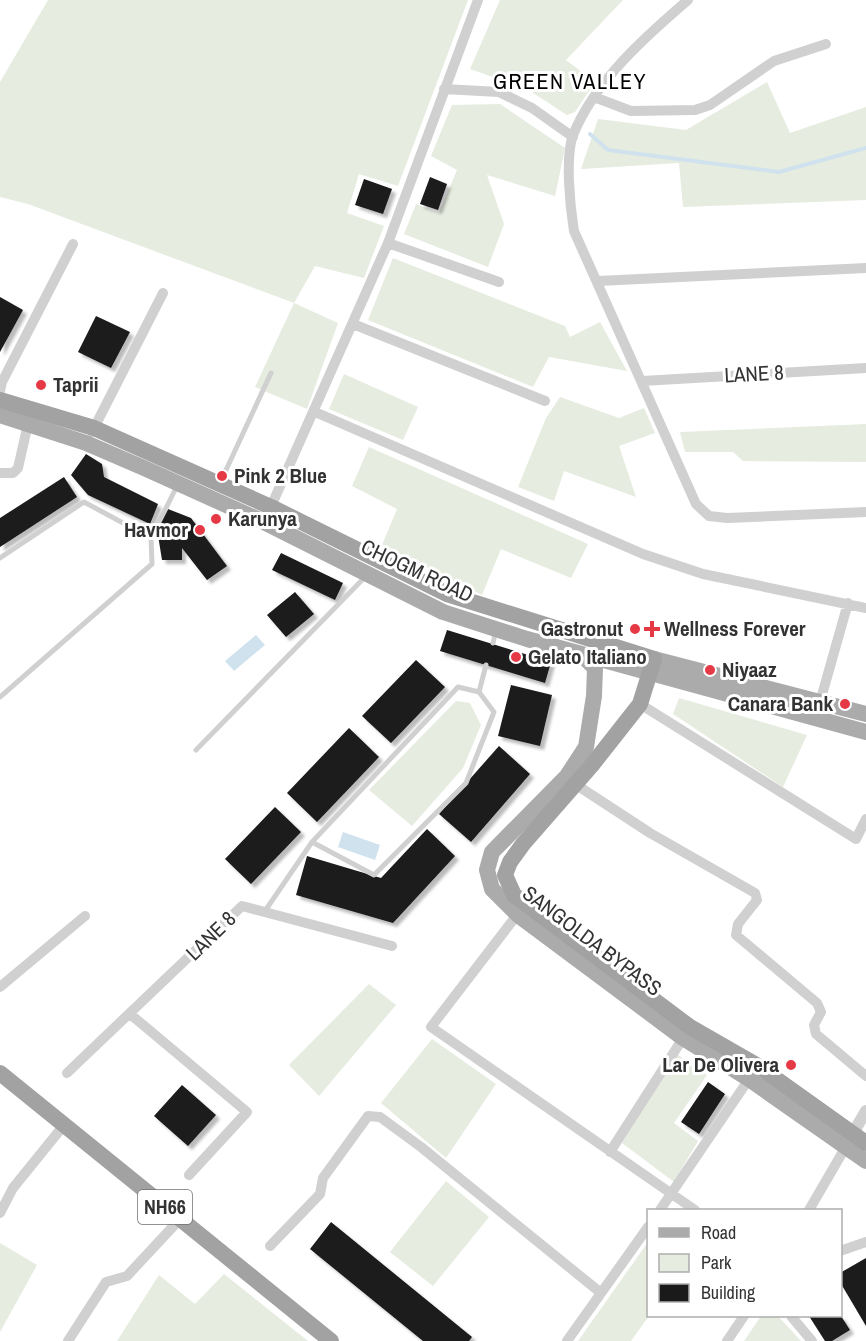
<svg xmlns="http://www.w3.org/2000/svg" width="866" height="1341" viewBox="0 0 866 1341" font-family="'Archivo Narrow',sans-serif">
  <defs>
    <filter id="shadow"><feDropShadow dx="4" dy="4" stdDeviation="1.5" flood-color="#0004"/></filter>
  </defs>
  <rect width="100%" height="100%" fill="#fff"/>
  <!-- green -->
  <path fill="#e6ecdf" d="M 48,0 L 468,0 L 398,186 L 359,174 L 347,213 L 384,226 L 364,278 L 315,266 L 294,303 L 338,323 L 307,409 L 255,387 L 294,303 L 28,204 L 0,197 L 0,82 Z
    M 500,0 L 623,0 L 566,60 L 595,82 L 575,112 L 567,115 L 527,89 L 470,69 Z
    M 767,82 L 790,133 L 866,107 L 866,200 L 683,207 L 679,163 L 581,169 L 598,119 L 686,130 Z
    M 500,104 L 565,148 L 555,196 L 487,175 L 504,224 L 488,267 L 404,234 L 416,204 L 439,213 L 457,170 L 431,156 L 452,105 Z
    M 393,258 L 565,326 L 570,337 L 600,322 L 627,371 L 549,357 L 533,387 L 368,320 Z
    M 344,374 L 418,407 L 403,440 L 329,409 Z
    M 560,397 L 619,418 L 644,408 L 655,433 L 619,446 L 636,497 L 564,471 L 554,501 L 518,487 L 546,418 Z
    M 866,424 L 866,462 L 743,461 L 733,452 L 685,452 L 680,432 Z
    M 369,447 L 588,544 L 571,578 L 501,549 L 482,595 L 382,545 L 397,509 L 352,486 Z
    M 679,698 L 807,735 L 783,787 L 673,714 Z
    M 456,701 L 470,703 L 481,725 L 463,768 L 412,826 L 369,790 Z
    M 369,984 L 396,1005 L 319,1096 L 289,1065 Z
    M 432,1039 L 496,1084 L 446,1158 L 381,1103 Z
    M 677,1054 L 707,1075 L 674,1123 L 698,1141 L 674,1182 L 622,1143 Z
    M 446,1181 L 489,1217 L 433,1286 L 390,1252 Z
    M 648,1242 L 649,1316 L 631,1341 L 578,1341 Z
    M 0,1243 L 37,1265 L 0,1332 Z
    M 224,1274 L 308,1341 L 117,1341 L 159,1275 L 195,1304 Z
    M 761,1316 L 778,1316 L 801,1341 L 744,1341 Z"/>
  <!-- water -->
  <path fill="#cfe2ee" d="M 256,635 L 265,645 L 234,671 L 225,661 Z
    M 343,832 L 380,845 L 375,860 L 338,847 Z"/>
  <g fill="none" stroke-linecap="round" stroke-linejoin="round">
    <!-- stream -->
    <path stroke="#cfe2ee" stroke-width="4" d="M 590,134 L 608,150 L 779,172 L 866,148"/>
  </g>
  <!-- building -->
  <path fill="#1a1a1a" filter="url(#shadow)" d="M 430,177 L 447,184 L 438,210 L 420,204 Z
    M 364,179 L 392,189 L 383,214 L 355,205 Z
    M 0,297 L 23,310 L 0,352 Z
    M 96,316 L 130,332 L 111,368 L 78,352 Z
    M 86,454 L 102,464 L 104,477 L 158,504 L 150,524 L 88,495 L 71,475 Z
    M 64,477 L 77,497 L 0,547 L 0,518 Z
    M 168,509 L 191,518 L 227,566 L 207,580 L 182,548 L 182,560 L 162,560 L 157,529 Z
    M 281,553 L 343,583 L 335,600 L 272,570 Z
    M 295,592 L 314,614 L 286,637 L 267,615 Z
    M 447,630 L 551,662 L 545,683 L 440,651 Z
    M 416,660 L 445,687 L 391,743 L 362,716 Z
    M 511,685 L 552,695 L 540,746 L 498,736 Z
    M 349,728 L 379,757 L 317,822 L 287,793 Z
    M 499,746 L 530,774 L 471,842 L 439,814 Z
    M 275,807 L 301,832 L 251,884 L 225,859 Z
    M 427,829 L 455,856 L 393,923 L 296,895 L 307,856 L 381,878 Z
    M 708,1082 L 725,1094 L 699,1134 L 681,1122 Z
    M 182,1085 L 216,1115 L 188,1146 L 154,1116 Z
    M 331,1222 L 472,1337 L 469,1341 L 423,1341 L 310,1249 Z
    M 866,1258 L 866,1326 L 840,1282 L 840,1273 Z
    M 809,1316 L 841,1316 L 850,1330 L 832,1341 L 825,1341 Z"/>
  <g fill="none" stroke-linecap="round" stroke-linejoin="round">
    <!-- service -->
    <path stroke="#d0d0d0" stroke-width="5" d="M 220,483 L 271,373
      M 151,538 L 177,486
      M 0,558 L 84,502 L 151,538 L 152,564 L 0,697
      M 493,643 L 496,630
      M 479,692 L 486,665
      M 196,750 L 365,577
      M 265,911 L 312,842 L 458,687 L 479,692 L 494,712 L 466,783 L 374,875 L 312,842"/>
    <!-- minor -->
    <path stroke="#d0d0d0" stroke-width="10" d="M 688,0 C 645,37 595,81 573,135 C 565,157 570,207 574,231 L 696,504 L 709,516 L 727,518 L 866,512
      M 444,89 L 499,92 L 532,108 L 573,137
      M 594,97 L 631,111 L 695,110 L 710,105 L 774,61 L 826,44
      M 388,243 L 499,282
      M 598,281 L 866,268
      M 353,324 L 545,401
      M 642,381 L 866,368
      M 0,391 L 2,382 L 73,244
      M 315,412 L 643,554 L 703,574 L 866,608
      M 92,432 L 163,293
      M 0,473 L 13,473 L 18,468 L 28,424
      M 269,511 L 388,243 L 478,0
      M 820,702 L 848,603
      M 640,704 L 856,839 L 866,819
      M 575,784 L 650,833 L 755,893 L 757,900 L 738,924 L 736,935 L 817,1003 L 821,1012 L 814,1025 L 816,1034 L 866,1076
      M 520,911 L 431,1027 L 695,1210
      M 0,987 L 85,916
      M 130,1014 L 247,1112 L 189,1175
      M 67,1073 L 242,906 L 392,946
      M 610,1152 L 685,1035
      M 660,1210 L 751,1076
      M 809,1210 L 848,1143
      M 0,1213 L 13,1188 L 64,1125
      M 270,1246 L 320,1194 L 323,1178 L 368,1116 L 380,1117 L 421,1147 L 601,1293
      M 840,1251 L 866,1242
      M 791,1316 L 812,1341
      M 68,1341 L 106,1282 L 127,1276 L 180,1219
      M 567,1341 L 648,1227
      M 727,1341 L 744,1316"/>
    <!-- tertiary -->
    <path stroke="#d0d0d0" stroke-width="12" d="M 853,1133 L 866,1111"/>
    <!-- primary -->
    <path stroke="#ababab" stroke-width="16" d="M 0,415 L 86,443 L 144,468 L 264,522 L 443,612 L 527,639 L 866,732
      M 582,655 L 595,668 L 594,696 L 586,747 L 567,776 L 492,852 L 487,870 L 492,889 L 518,915 L 683,1038 L 749,1079 L 866,1161
      M 654,659 L 866,714"/>
    <!-- trunk -->
    <path stroke="#a2a2a2" stroke-width="16" d="M 0,400 L 94,428 L 271,507 L 447,594 L 654,659 L 640,704 L 592,765 L 523,844 L 510,862 L 505,875 L 514,895 L 690,1027 L 758,1066 L 866,1143
      M 0,1073 L 331,1341"/>
  </g>
  <!-- markers -->
  <g fill="#e63946" stroke="#fff" stroke-width="2">
    <circle cx="41" cy="385" r="6"/>
    <circle cx="222" cy="476" r="6"/>
    <circle cx="216" cy="519" r="6"/>
    <circle cx="200" cy="530" r="6"/>
    <circle cx="635" cy="629" r="6"/>
    <path d="M649 620h6v6h6v6h-6v6h-6v-6h-6v-6h6z"/>
    <circle cx="516" cy="657" r="6"/>
    <circle cx="710" cy="670" r="6"/>
    <circle cx="845" cy="704" r="6"/>
    <circle cx="791" cy="1065" r="6"/>
  </g>
  <g text-anchor="middle" stroke-width="6" stroke-linejoin="round" paint-order="stroke">
    <!-- shield labels -->
    <rect fill="#fff" stroke="#707070" stroke-width="1.5" x="138" y="1190" width="54" height="34" rx="4.5"/>
    <g font-size="20" font-weight="bold" fill="#333">
      <text x="165" y="1214">NH66</text>
    </g>
    <!-- street labels -->
    <g font-size="21" fill="#333" stroke="#fff">
      <text transform="translate(754 374) rotate(-3)" y="7">LANE 8</text>
      <text transform="translate(417 571) rotate(25)" y="7">CHOGM ROAD</text>
      <text transform="translate(211 936) rotate(-44)" y="7">LANE 8</text>
      <text transform="translate(592 941) rotate(37)" y="7">SANGOLDA BYPASS</text>
    </g>
    <!-- poi labels -->
    <g font-size="21" font-weight="bold" fill="#333" stroke="#fff" text-anchor="start">
      <text x="53" y="392">Taprii</text>
      <text x="234" y="483">Pink 2 Blue</text>
      <text x="228" y="526">Karunya</text>
      <text x="188" y="537" text-anchor="end">Havmor</text>
      <text x="623" y="636" text-anchor="end">Gastronut</text>
      <text x="664" y="636">Wellness Forever</text>
      <text x="528" y="664">Gelato Italiano</text>
      <text x="722" y="677">Niyaaz</text>
      <text x="833" y="711" text-anchor="end">Canara Bank</text>
      <text x="779" y="1072" text-anchor="end">Lar De Olivera</text>
    </g>
    <!-- neighbourhood labels -->
    <g font-size="22" letter-spacing="1.5" fill="#000" stroke="#fff">
      <text x="570" y="89">GREEN VALLEY</text>
    </g>
  </g>
  <!-- legend -->
  <rect x="647" y="1209" width="195" height="108" fill="#ffffff" stroke="#adadad" stroke-width="1.5"/>
  <rect x="659" y="1228" width="30" height="9" fill="#ababab" stroke="#adadad" stroke-width="1.5"/>
  <text x="701" y="1239" font-size="18" fill="#333333">Road</text>
  <rect x="659" y="1254" width="30" height="18" fill="#e6ecdf" stroke="#adadad" stroke-width="1.5"/>
  <text x="701" y="1269" font-size="18" fill="#333333">Park</text>
  <rect x="659" y="1284" width="30" height="18" fill="#1a1a1a" stroke="#adadad" stroke-width="1.5"/>
  <text x="701" y="1299" font-size="18" fill="#333333">Building</text>
</svg>
